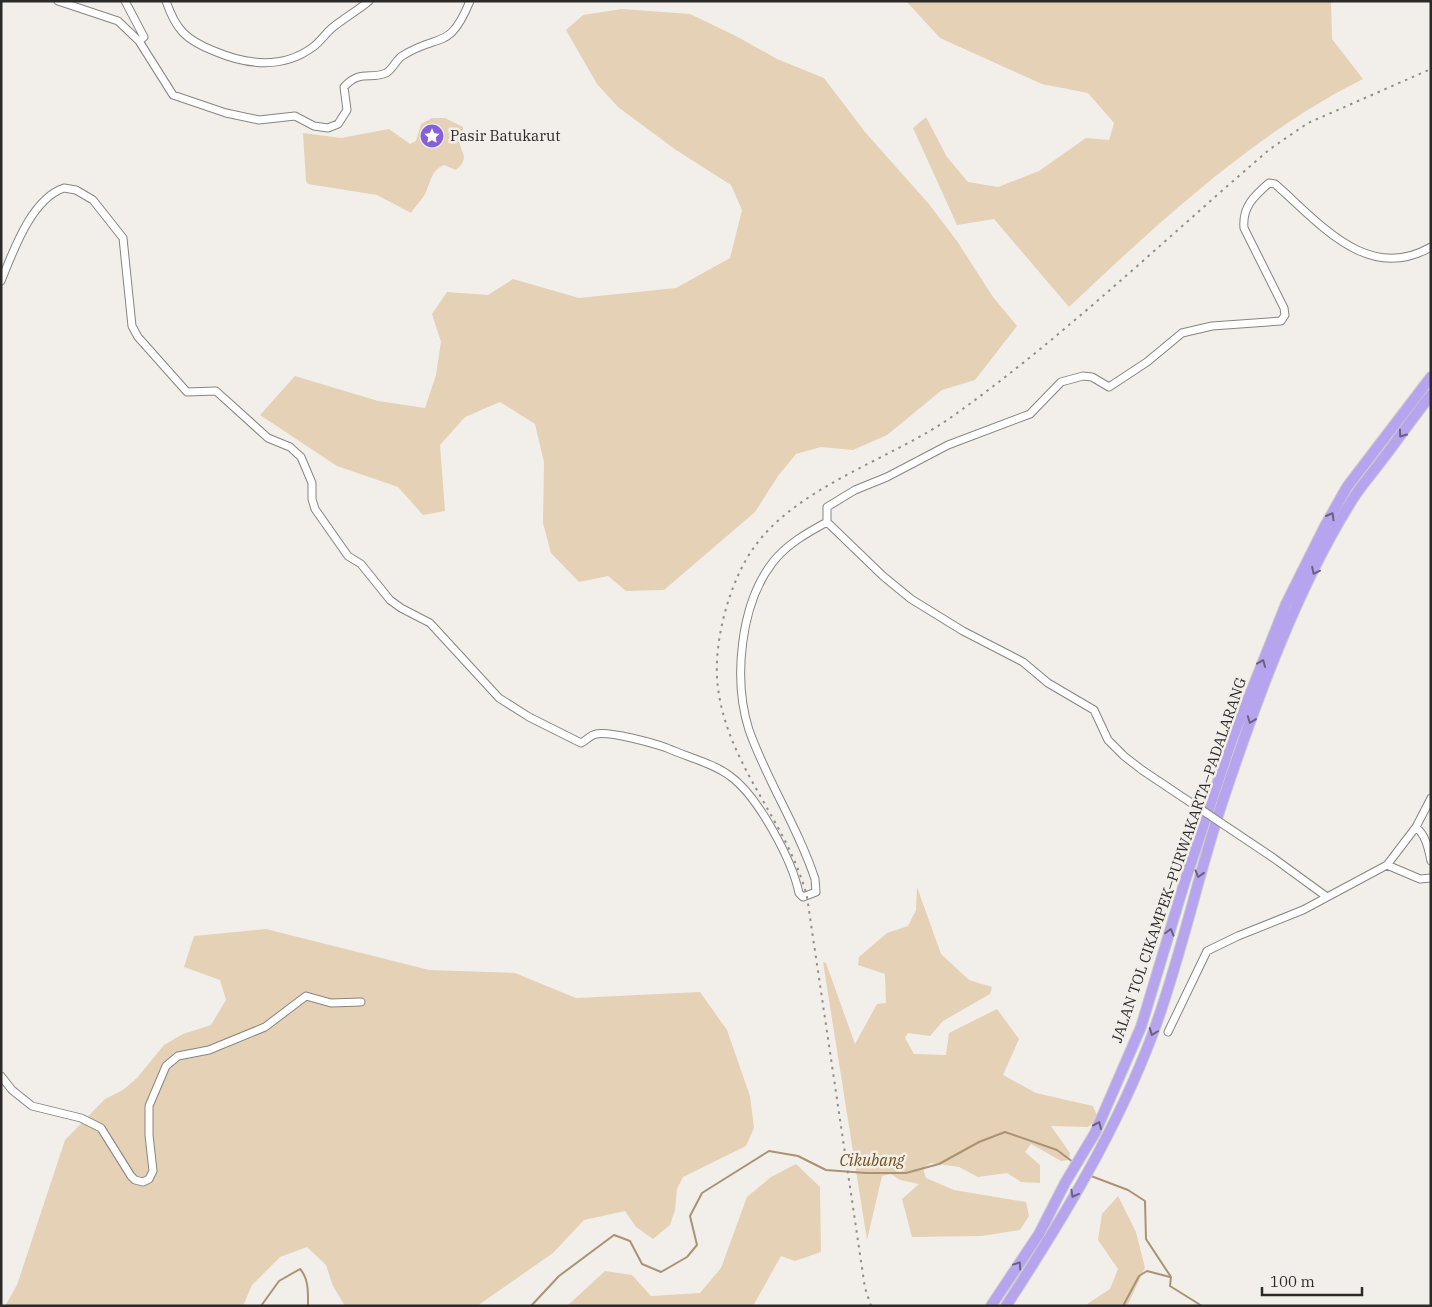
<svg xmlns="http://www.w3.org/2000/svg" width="1432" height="1307" viewBox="0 0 1432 1307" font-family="'IBM Plex Serif',serif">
  <rect width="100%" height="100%" fill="#f2efeb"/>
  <!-- green -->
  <path fill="#e4d1b6" d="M 906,1 L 1331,1 L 1332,39 L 1363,79 C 1253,134 1158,223 1069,307 L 994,219 L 957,225 L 913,128 L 926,117 L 947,157 L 968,182 L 998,187 L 1039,171 L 1086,138 L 1109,140 L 1114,123 L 1088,93 L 1042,84 L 940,38 Z
    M 622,9 L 690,14 L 736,36 L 777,59 L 824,78 L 865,132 L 928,203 L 957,241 L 993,297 L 1017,326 L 975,380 L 942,390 L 887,435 L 853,450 L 821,447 L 796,454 L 778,476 L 755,512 L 664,590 L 626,591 L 608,576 L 579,582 L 551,553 L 543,523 L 544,462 L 535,424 L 500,402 L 465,417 L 440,445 L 445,511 L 423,515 L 398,487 L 337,466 L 260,415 L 295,376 L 378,401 L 425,408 L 436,375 L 441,342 L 432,314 L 447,292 L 488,295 L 513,279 L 579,298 L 676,288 L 730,258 L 742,210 L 731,185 L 676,150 L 618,107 L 597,84 L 566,30 L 583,15 Z
    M 432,118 L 445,118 L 463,127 L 463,134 L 459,139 C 460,153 471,157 456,170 L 444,165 C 431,170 431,182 425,194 C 422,200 415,206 411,213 L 377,195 L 308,184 L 306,181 L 303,133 L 341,138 L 389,129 L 410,144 L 416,141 L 421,124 Z
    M 917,887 L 941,954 L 969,980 L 992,987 L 990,994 L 943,1021 L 930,1036 L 908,1033 L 905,1038 L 914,1054 L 946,1055 L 949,1033 L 997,1009 L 1019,1039 L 1003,1075 L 1036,1093 L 1093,1106 L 1098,1118 L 1088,1127 L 1051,1126 L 1070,1153 L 1069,1160 L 1061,1161 L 1031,1144 L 1025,1152 L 1040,1165 L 1040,1183 L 1021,1182 L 1007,1173 L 978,1177 L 959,1167 L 931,1163 L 923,1168 L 926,1178 L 954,1190 L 1026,1202 L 1029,1216 L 1020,1230 L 982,1236 L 912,1237 L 902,1199 L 919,1184 L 900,1180 L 891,1174 L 882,1176 L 867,1240 L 823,962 L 826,963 L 855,1044 L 877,1004 L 886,1003 L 885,974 L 858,965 L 859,957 L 887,933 L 908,926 L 916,910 Z
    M 266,929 L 429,970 L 515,973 L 576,998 L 700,992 L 727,1030 L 750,1096 L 754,1128 L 746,1146 L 683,1177 L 677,1189 L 675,1210 L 670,1225 L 653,1239 L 636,1227 L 625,1211 L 584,1220 L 553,1253 L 477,1306 L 345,1306 L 333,1286 L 326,1265 L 307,1247 L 280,1257 L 252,1285 L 243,1306 L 5,1306 L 17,1285 L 65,1140 L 105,1099 L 123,1090 L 137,1078 L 164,1045 L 183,1034 L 211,1025 L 226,1000 L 220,980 L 184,967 L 194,936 Z
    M 796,1164 L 820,1187 L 821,1252 L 795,1261 L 781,1256 L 753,1306 L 567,1306 L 605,1271 L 632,1275 L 651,1296 L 700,1293 L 721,1268 L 747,1197 L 771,1177 Z
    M 1118,1196 L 1136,1232 L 1145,1268 L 1127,1306 L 1084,1306 L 1110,1289 L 1118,1269 L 1098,1240 L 1102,1214 Z"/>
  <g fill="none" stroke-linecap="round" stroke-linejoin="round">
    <!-- stream -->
    <path stroke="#aa9372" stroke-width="2" d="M 1091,1176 L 1128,1190 L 1145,1201 L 1146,1239 L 1171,1277 L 1170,1286 L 1202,1306
      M 261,1306 L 279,1281 L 300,1269 C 309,1279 308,1293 308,1306
      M 531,1306 L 559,1276 L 614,1235 L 630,1241 L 642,1264 L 661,1272 L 687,1257 L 697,1245 L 690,1216 L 702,1193 L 769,1151 L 798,1156 L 826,1170 L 866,1173 L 906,1173 L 939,1164 L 979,1142 L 1005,1132 L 1057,1150 L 1073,1162
      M 1123,1306 L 1139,1276 L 1147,1271 L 1170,1277
      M 1395,1306 L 1397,1306"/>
    <defs>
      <path id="minor" d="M 58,1 L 118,21 L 139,41 L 173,95 L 226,113 L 259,120 L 295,116 L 314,126 L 328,128 L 338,124 L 347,110 L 344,87 C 360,69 371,80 386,73 C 392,70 396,60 402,56 C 440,32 449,52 470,1
        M 125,1 L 144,37 L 139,41
        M 166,1 C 176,30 186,40 214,51 C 247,65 282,70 313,47 C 320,42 325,34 332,28 C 344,18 357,11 369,1
        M 1,281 C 13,252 31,199 64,188 L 76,190 L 93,200 L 123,238 L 132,326 L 138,337 L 187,392 L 216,391 L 268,438 L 290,447 L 301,457 L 312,483 L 312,499 L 315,509 L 348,556 L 361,564 L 390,600 L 401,608 L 430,623 L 499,698 L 529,717 L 581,743 C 586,741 590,735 596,734 C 610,731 653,743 667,748 C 687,757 713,763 730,776 C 758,796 792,860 799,893 L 803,897 L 816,892 L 815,879 C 798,827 767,781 749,730 C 733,680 740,604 773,562 C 787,544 807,533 827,522
        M 1142,770 L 1124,756 L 1108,740 L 1094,710 L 1048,683 L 1023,662 L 963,631 L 911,599 L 883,576 L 827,522 L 827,507 L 855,490 L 887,477 L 948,445 L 1030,414 L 1061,382 L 1083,376 L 1092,377 L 1109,387 L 1147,362 L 1182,333 L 1212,326 L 1281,321 L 1285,315 L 1284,308 L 1244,228 C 1242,207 1254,196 1269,183 L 1275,184 C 1319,222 1367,284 1431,247
        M 1416,827 C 1426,836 1428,847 1431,861
        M 1272,857 L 1327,897
        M 1387,865 L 1420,879 L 1431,878
        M 1168,1032 L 1207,951 L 1238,936 L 1303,910 L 1387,865 L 1416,827 L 1431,798
        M 1,1076 L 12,1090 L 32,1106 L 81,1118 L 101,1128 L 131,1176 L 135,1180 L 143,1182 L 149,1179 L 153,1171 L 149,1135 L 149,1106 L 166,1066 L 178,1056 L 209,1050 L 265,1027 L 306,996 L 331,1003 L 361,1002"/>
      <path id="highway" d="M 991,1306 L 1039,1234 L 1065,1183 L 1095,1133 L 1141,1027 L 1184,884 L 1231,742 L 1286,604 L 1325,526 L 1347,487 L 1431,377
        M 1006,1306 C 1062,1220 1117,1130 1153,1033 C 1182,955 1198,873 1225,794 C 1257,699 1296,591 1349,505 C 1358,489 1371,475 1382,460 C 1399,438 1414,416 1431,395"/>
    </defs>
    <!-- minor casing -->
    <use href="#minor" stroke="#888581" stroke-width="9"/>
    <!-- highway casing -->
    <use href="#highway" stroke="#cccccb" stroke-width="12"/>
    <!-- minor -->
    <use href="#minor" stroke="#fff" stroke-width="7"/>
    <!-- highway -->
    <use href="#highway" stroke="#b7a4ee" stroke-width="10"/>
    <!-- rail -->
    <path stroke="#8f8d8a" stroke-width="2" stroke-dasharray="2.5 5" stroke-linecap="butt" d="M 871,1306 L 865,1288 L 807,897 C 788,822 728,767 718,688 C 712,645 729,581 755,546 C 798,486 894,458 953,416 C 1065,336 1165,239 1270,149 L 1308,123 L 1431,69"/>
    <defs>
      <path id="minor-bridge" d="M 1142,770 L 1272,857"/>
    </defs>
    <!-- minor-bridge casing -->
    <use href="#minor-bridge" stroke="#888581" stroke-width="9" stroke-linecap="butt"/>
    <!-- minor-bridge -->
    <use href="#minor-bridge" stroke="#fff" stroke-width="7"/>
  </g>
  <!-- one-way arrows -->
  <defs><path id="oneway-chevron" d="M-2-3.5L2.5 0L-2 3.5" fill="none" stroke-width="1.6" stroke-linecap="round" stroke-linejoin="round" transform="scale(1.25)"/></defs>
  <g stroke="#6a6181">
    <use href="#oneway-chevron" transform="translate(1402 434) rotate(126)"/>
    <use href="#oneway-chevron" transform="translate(1331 516) rotate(-60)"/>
    <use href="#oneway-chevron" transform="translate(1315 571) rotate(116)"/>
    <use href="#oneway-chevron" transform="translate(1262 663) rotate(-68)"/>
    <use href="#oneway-chevron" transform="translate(1251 720) rotate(110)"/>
    <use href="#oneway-chevron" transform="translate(1199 874) rotate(107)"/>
    <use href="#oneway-chevron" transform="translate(1170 932) rotate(-74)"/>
    <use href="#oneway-chevron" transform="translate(1153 1032) rotate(111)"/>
    <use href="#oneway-chevron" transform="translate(1098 1125) rotate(-66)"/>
    <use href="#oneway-chevron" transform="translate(1074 1194) rotate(119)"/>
    <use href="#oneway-chevron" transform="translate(1018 1265) rotate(-56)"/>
  </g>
  <!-- icons -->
  <defs>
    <symbol id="sight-disc" viewBox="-11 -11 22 22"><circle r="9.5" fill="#875fd9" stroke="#f2efeb"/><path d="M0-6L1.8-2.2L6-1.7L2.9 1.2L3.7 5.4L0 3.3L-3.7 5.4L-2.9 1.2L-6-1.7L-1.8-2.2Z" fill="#fff"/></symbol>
  </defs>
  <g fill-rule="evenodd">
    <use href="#sight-disc" x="418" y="122" width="28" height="28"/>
  </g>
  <g text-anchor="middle" stroke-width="5" stroke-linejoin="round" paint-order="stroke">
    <!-- poi labels -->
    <g font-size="15" fill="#2b2a28" stroke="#f2efeb" text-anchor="start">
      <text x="450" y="141">Pasir Batukarut</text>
    </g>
    <!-- street labels -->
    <g font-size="15" fill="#2b2a28" stroke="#f2efeb">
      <text transform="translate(1179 860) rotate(-71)" y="5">JALAN TOL CIKAMPEK–PURWAKARTA–PADALARANG</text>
    </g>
    <!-- water labels -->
    <g font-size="16" font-style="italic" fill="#704f16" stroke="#f2efeb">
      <text x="872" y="1166">Cikubang</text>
    </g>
  </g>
  <!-- border -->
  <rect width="1432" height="1307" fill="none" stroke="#2b2a28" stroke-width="5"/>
  <!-- scale -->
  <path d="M1262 1287v8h100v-8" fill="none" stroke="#2b2a28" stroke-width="2.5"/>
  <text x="1270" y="1287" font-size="15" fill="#2b2a28" stroke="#f2efeb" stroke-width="4" paint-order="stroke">100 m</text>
</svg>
